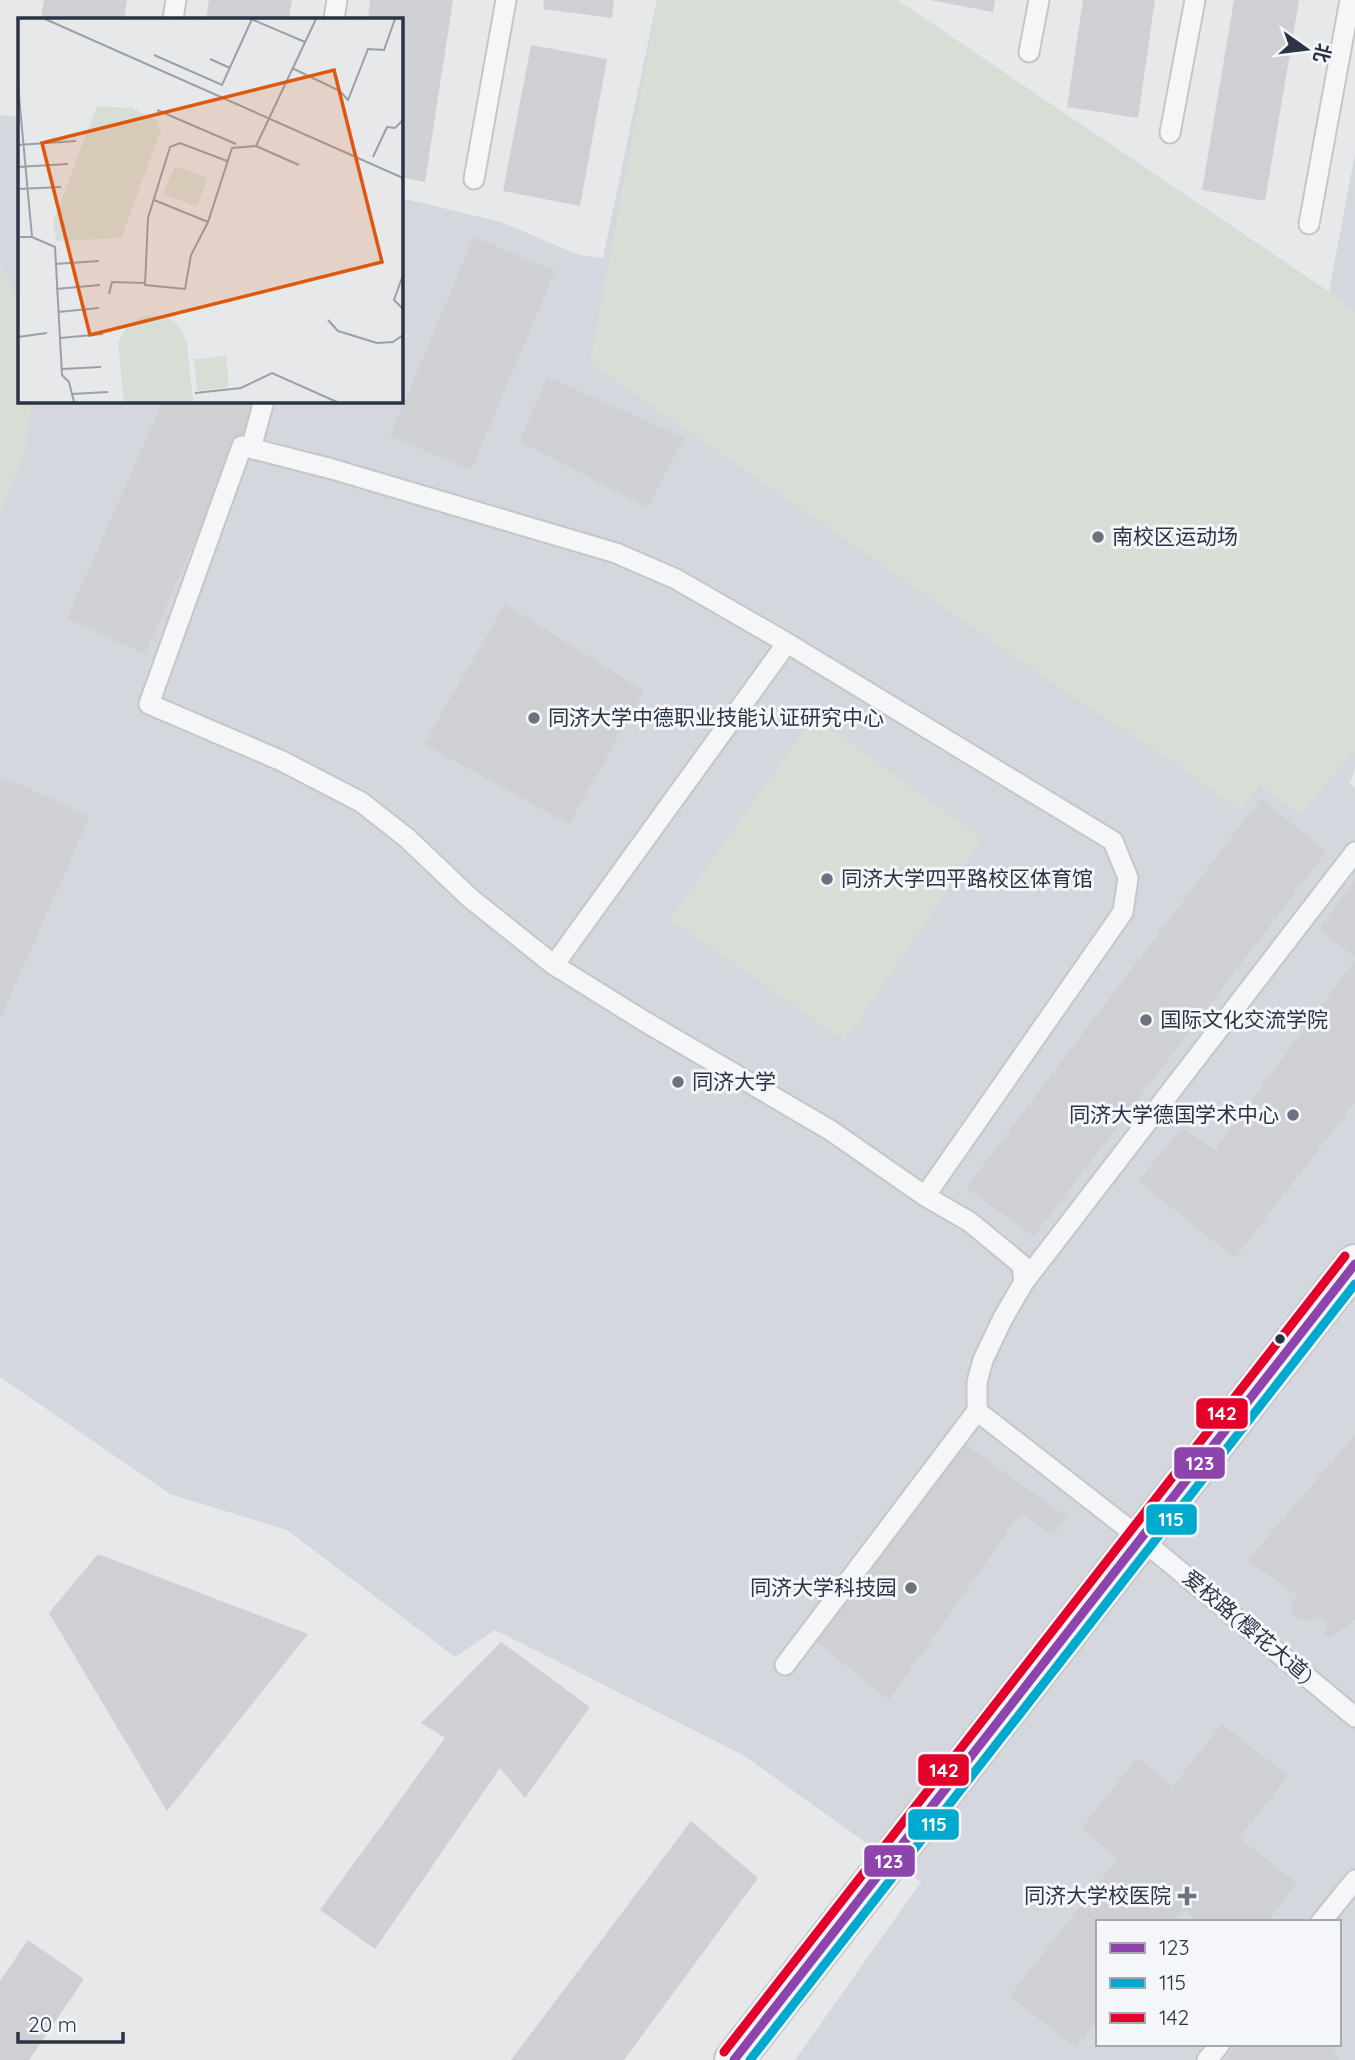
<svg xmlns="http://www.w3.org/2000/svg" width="1355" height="2060" viewBox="0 0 1355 2060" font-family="Quicksand,'Noto Sans SC',sans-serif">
  <rect width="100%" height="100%" fill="#e6e8ea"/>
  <!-- built -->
  <path fill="#d4d7dd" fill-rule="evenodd" d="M 657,0 L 897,0 L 1329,292 L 1355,153 L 1355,769 L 1350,783 L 1355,788 L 1355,2060 L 795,2060 L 921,1882 L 743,1755 L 495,1630 L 455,1657 L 287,1530 L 170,1494 L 0,1377 L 0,115 L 19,117 L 19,401 L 401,401 L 401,198 L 501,222 L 579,255 L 603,258 ZM 1098,1922 L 1339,1922 L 1339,2044 L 1098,2044 Z"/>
  <!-- green -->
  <path fill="#d6ded6" d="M 658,0 L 897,0 L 1355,311 L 1355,751 L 1300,814 L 1259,785 L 1240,810 L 1168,758 L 1092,710 L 590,363 Z
    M 0,262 L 19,302 L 19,401 L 33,401 L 24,454 L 0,513 Z
    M 814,716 L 982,839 L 845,1041 L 670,919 Z"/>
  <!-- building -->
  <path fill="#ced0d3" d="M 44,0 L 127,0 L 124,19 L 41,19 Z
    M 209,0 L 292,0 L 289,19 L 206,19 Z
    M 370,0 L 453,0 L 425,182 L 401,177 L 401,19 L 368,19 Z
    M 544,0 L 614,0 L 612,18 L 543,9 Z
    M 930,0 L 995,0 L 993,12 Z
    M 1083,0 L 1155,0 L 1138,118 L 1067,107 Z
    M 1234,0 L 1299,0 L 1265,201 L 1202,190 Z
    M 531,45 L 607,59 L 580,206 L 503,191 Z
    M 474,237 L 555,271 L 471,470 L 390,436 Z
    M 547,377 L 684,438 L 647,508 L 520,441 Z
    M 163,401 L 257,401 L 145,654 L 67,619 Z
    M 505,604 L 644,691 L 569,824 L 424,744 Z
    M 0,776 L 90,816 L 0,1019 Z
    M 1261,798 L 1326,852 L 1034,1236 L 966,1188 Z
    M 1355,880 L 1355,957 L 1319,929 Z
    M 1355,960 L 1355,1102 L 1235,1258 L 1138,1181 L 1182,1128 L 1215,1150 Z
    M 1355,1435 L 1355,1620 L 1330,1638 L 1324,1633 L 1328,1624 L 1315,1617 L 1308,1620 L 1296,1618 L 1292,1612 L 1292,1603 L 1299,1597 L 1248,1560 Z
    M 960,1441 L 1067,1517 L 1053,1536 L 1021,1513 L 889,1700 L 816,1641 Z
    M 98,1554 L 308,1634 L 167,1811 L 49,1613 Z
    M 501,1642 L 590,1707 L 525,1798 L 500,1768 L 375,1949 L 320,1910 L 445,1738 L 421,1723 Z
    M 1222,1724 L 1288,1776 L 1239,1838 L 1297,1883 L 1267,1922 L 1199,1922 L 1183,1909 L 1174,1922 L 1098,1922 L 1098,2019 L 1076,2048 L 1010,1996 L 1118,1858 L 1081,1829 L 1137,1758 L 1173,1786 Z
    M 691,1821 L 758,1878 L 624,2060 L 511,2060 Z
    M 28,1940 L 84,1979 L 29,2060 L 0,2060 L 0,1981 Z
    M 1238,2044 L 1330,2044 L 1340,2060 L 1225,2060 Z"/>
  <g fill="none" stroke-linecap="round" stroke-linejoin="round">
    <defs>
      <path id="service" d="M 173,19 L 176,0
        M 334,19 L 337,0
        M 1029,52 L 1039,0
        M 1170,133 L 1195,0
        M 474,179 L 506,0
        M 1309,224 L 1350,0
        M 251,448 L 264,401
        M 554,965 L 787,643
        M 925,1196 L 1123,912 L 1128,878 L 1113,841 L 787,643 L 676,579 L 616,553 L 332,469 L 242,446 L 149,704 L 282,761 L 361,802 L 407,838 L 470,898 L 554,965 L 644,1021 L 830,1130 L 925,1196 L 970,1222 L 1022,1265 L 1024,1282 L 1003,1318 L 983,1360 L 977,1382 L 977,1411 L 1140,1538 L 1355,1717
        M 1024,1282 L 1355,852
        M 785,1665 L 977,1411
        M 1321,1922 L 1355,1880
        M 1207,2060 L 1220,2044"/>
      <path id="tertiary" d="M 734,2060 L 1355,1264"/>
    </defs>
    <!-- service casing -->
    <use href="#service" stroke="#c4c6c8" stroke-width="23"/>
    <!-- tertiary casing -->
    <use href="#tertiary" stroke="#c4c6c8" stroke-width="42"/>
    <!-- service -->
    <use href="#service" stroke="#f5f6f7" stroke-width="19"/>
    <!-- tertiary -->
    <use href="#tertiary" stroke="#f5f6f7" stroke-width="38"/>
    <defs>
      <path id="bus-1" d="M 734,2060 L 1355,1264"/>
      <path id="bus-2" d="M 750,2060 L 1355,1284"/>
      <path id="bus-3" d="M 724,2052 L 1345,1256"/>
    </defs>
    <!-- bus-1 casing -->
    <use href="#bus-1" stroke="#f4f6f9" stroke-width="14"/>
    <!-- bus-2 casing -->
    <use href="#bus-2" stroke="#f4f6f9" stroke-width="14"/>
    <!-- bus-3 casing -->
    <use href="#bus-3" stroke="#f4f6f9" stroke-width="14"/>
    <!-- bus-1 -->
    <use href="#bus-1" stroke="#8e44ad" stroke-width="9"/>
    <!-- bus-2 -->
    <use href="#bus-2" stroke="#00a9ce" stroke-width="9"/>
    <!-- bus-3 -->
    <use href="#bus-3" stroke="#e4002b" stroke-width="9"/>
  </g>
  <!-- markers -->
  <g fill="#6c737f" stroke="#f4f6f9" stroke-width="2.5">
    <circle cx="1098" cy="537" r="7"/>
    <circle cx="534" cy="718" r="7"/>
    <circle cx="827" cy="879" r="7"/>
    <circle cx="1146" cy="1020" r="7"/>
    <circle cx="678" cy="1082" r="7"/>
    <circle cx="1293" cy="1115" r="7"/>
    <circle cx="911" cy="1588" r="7"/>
    <path d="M1183.5 1885.5h7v7h7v7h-7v7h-7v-7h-7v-7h7z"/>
  </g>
  <circle fill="#2b3445" stroke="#f4f6f9" stroke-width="2.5" cx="1280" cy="1339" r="6"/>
  <g text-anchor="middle" stroke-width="6" stroke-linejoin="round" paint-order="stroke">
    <!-- poi labels -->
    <g font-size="21" fill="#2b3445" stroke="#f4f6f9" text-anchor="start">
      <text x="1112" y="544">南校区运动场</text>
      <text x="548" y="725">同济大学中德职业技能认证研究中心</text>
      <text x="841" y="886">同济大学四平路校区体育馆</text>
      <text x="1160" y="1027">国际文化交流学院</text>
      <text x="692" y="1089">同济大学</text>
      <text x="1279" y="1122" text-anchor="end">同济大学德国学术中心</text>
      <text x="897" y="1595" text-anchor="end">同济大学科技园</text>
      <text x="1171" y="1903" text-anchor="end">同济大学校医院</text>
    </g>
    <!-- street labels -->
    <g font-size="21" fill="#2b3445" stroke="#f4f6f9">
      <text transform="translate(1248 1627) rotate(40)" y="7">爱校路(樱花大道)</text>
    </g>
  </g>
  <!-- overview -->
  <g transform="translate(18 18)">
    <rect width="385" height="385" fill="#e6e8ea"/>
    <path d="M 79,88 L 114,90 L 142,104 L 139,110 L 143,112 L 103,220 L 38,223 L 35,204 ZM 157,148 L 190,160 L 179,189 L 145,176 ZM 126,298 L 150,300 L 162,309 L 169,325 L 175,384 L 106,384 L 100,325 L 110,307 ZM 208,338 L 211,369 L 179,373 L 176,341 Z" fill="#d6ded6"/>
    <path fill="none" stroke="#9ba0a8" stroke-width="2" d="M 27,1 L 385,160M 233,1 L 287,24M 136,37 L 204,67 L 234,1M 192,41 L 212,50M 274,50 L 322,73 L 330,82 L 350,31 L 366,32 L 377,1M 0,67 L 14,219 L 0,219M 139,92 L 218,126M 0,127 L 58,123M 238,128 L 281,147M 355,139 L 369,109 L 377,110 L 385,102M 209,143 L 162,125 L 152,129 L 130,200 L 127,267 L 167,271 L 173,237 L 190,204 L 214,130 L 238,128 L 298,1M 0,149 L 50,146M 0,171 L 43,169M 136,182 L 190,204M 14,219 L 37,229 L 44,357 L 51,364 L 56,384M 37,246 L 81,243M 385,257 L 376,282 L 385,291M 38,271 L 82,267M 91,276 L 94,264 L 127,265M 40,294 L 81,290M 310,302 L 320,313 L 359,325 L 375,324 L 385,317M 0,319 L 29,315M 42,320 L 85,316M 44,351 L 83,349M 177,375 L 223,370 L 254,355 L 319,384M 54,376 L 90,374"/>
    <path fill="#df570f" fill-opacity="0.15" stroke="#df570f" stroke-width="3.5" d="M 316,52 L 364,244 L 72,317 L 24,125 Z"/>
    <rect width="385" height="385" fill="none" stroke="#2b3445" stroke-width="3.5"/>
  </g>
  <g stroke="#f4f6f9" stroke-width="2.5">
    <rect x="1195" y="1397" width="54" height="33" rx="7" fill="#e4002b"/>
    <rect x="1173" y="1446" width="53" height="34" rx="7" fill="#8e44ad"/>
    <rect x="1145" y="1503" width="53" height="33" rx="7" fill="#00a9ce"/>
    <rect x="917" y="1753" width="53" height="34" rx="7" fill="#e4002b"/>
    <rect x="907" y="1808" width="53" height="33" rx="7" fill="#00a9ce"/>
    <rect x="863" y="1844" width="53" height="34" rx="7" fill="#8e44ad"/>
  </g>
  <g font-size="19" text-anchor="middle" font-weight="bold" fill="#fff">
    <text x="1222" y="1420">142</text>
    <text x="1200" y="1470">123</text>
    <text x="1171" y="1526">115</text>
    <text x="944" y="1777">142</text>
    <text x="934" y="1831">115</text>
    <text x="889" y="1868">123</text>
  </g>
  <!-- legend -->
  <rect x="1096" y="1920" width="245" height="126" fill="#f4f6f9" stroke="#a4a8b1" stroke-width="2"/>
  <rect x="1110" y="1943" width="35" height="10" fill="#8e44ad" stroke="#a4a8b1" stroke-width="2"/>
  <text x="1159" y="1955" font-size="21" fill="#2b3445">123</text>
  <rect x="1110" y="1978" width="35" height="10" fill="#00a9ce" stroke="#a4a8b1" stroke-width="2"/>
  <text x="1159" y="1990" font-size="21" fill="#2b3445">115</text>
  <rect x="1110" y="2013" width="35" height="10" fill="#e4002b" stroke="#a4a8b1" stroke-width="2"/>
  <text x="1159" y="2025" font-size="21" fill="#2b3445">142</text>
  <!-- north arrow -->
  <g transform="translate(1306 49) rotate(104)" stroke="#f4f6f9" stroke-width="5" paint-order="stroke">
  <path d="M0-5L12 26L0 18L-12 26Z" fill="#2b3445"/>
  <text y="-10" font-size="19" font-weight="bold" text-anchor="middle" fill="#2b3445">北</text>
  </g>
  <!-- scale -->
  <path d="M18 2032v10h105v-10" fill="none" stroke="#2b3445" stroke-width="3.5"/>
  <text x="28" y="2032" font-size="21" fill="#2b3445" stroke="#f4f6f9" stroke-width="5" paint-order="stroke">20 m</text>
</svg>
